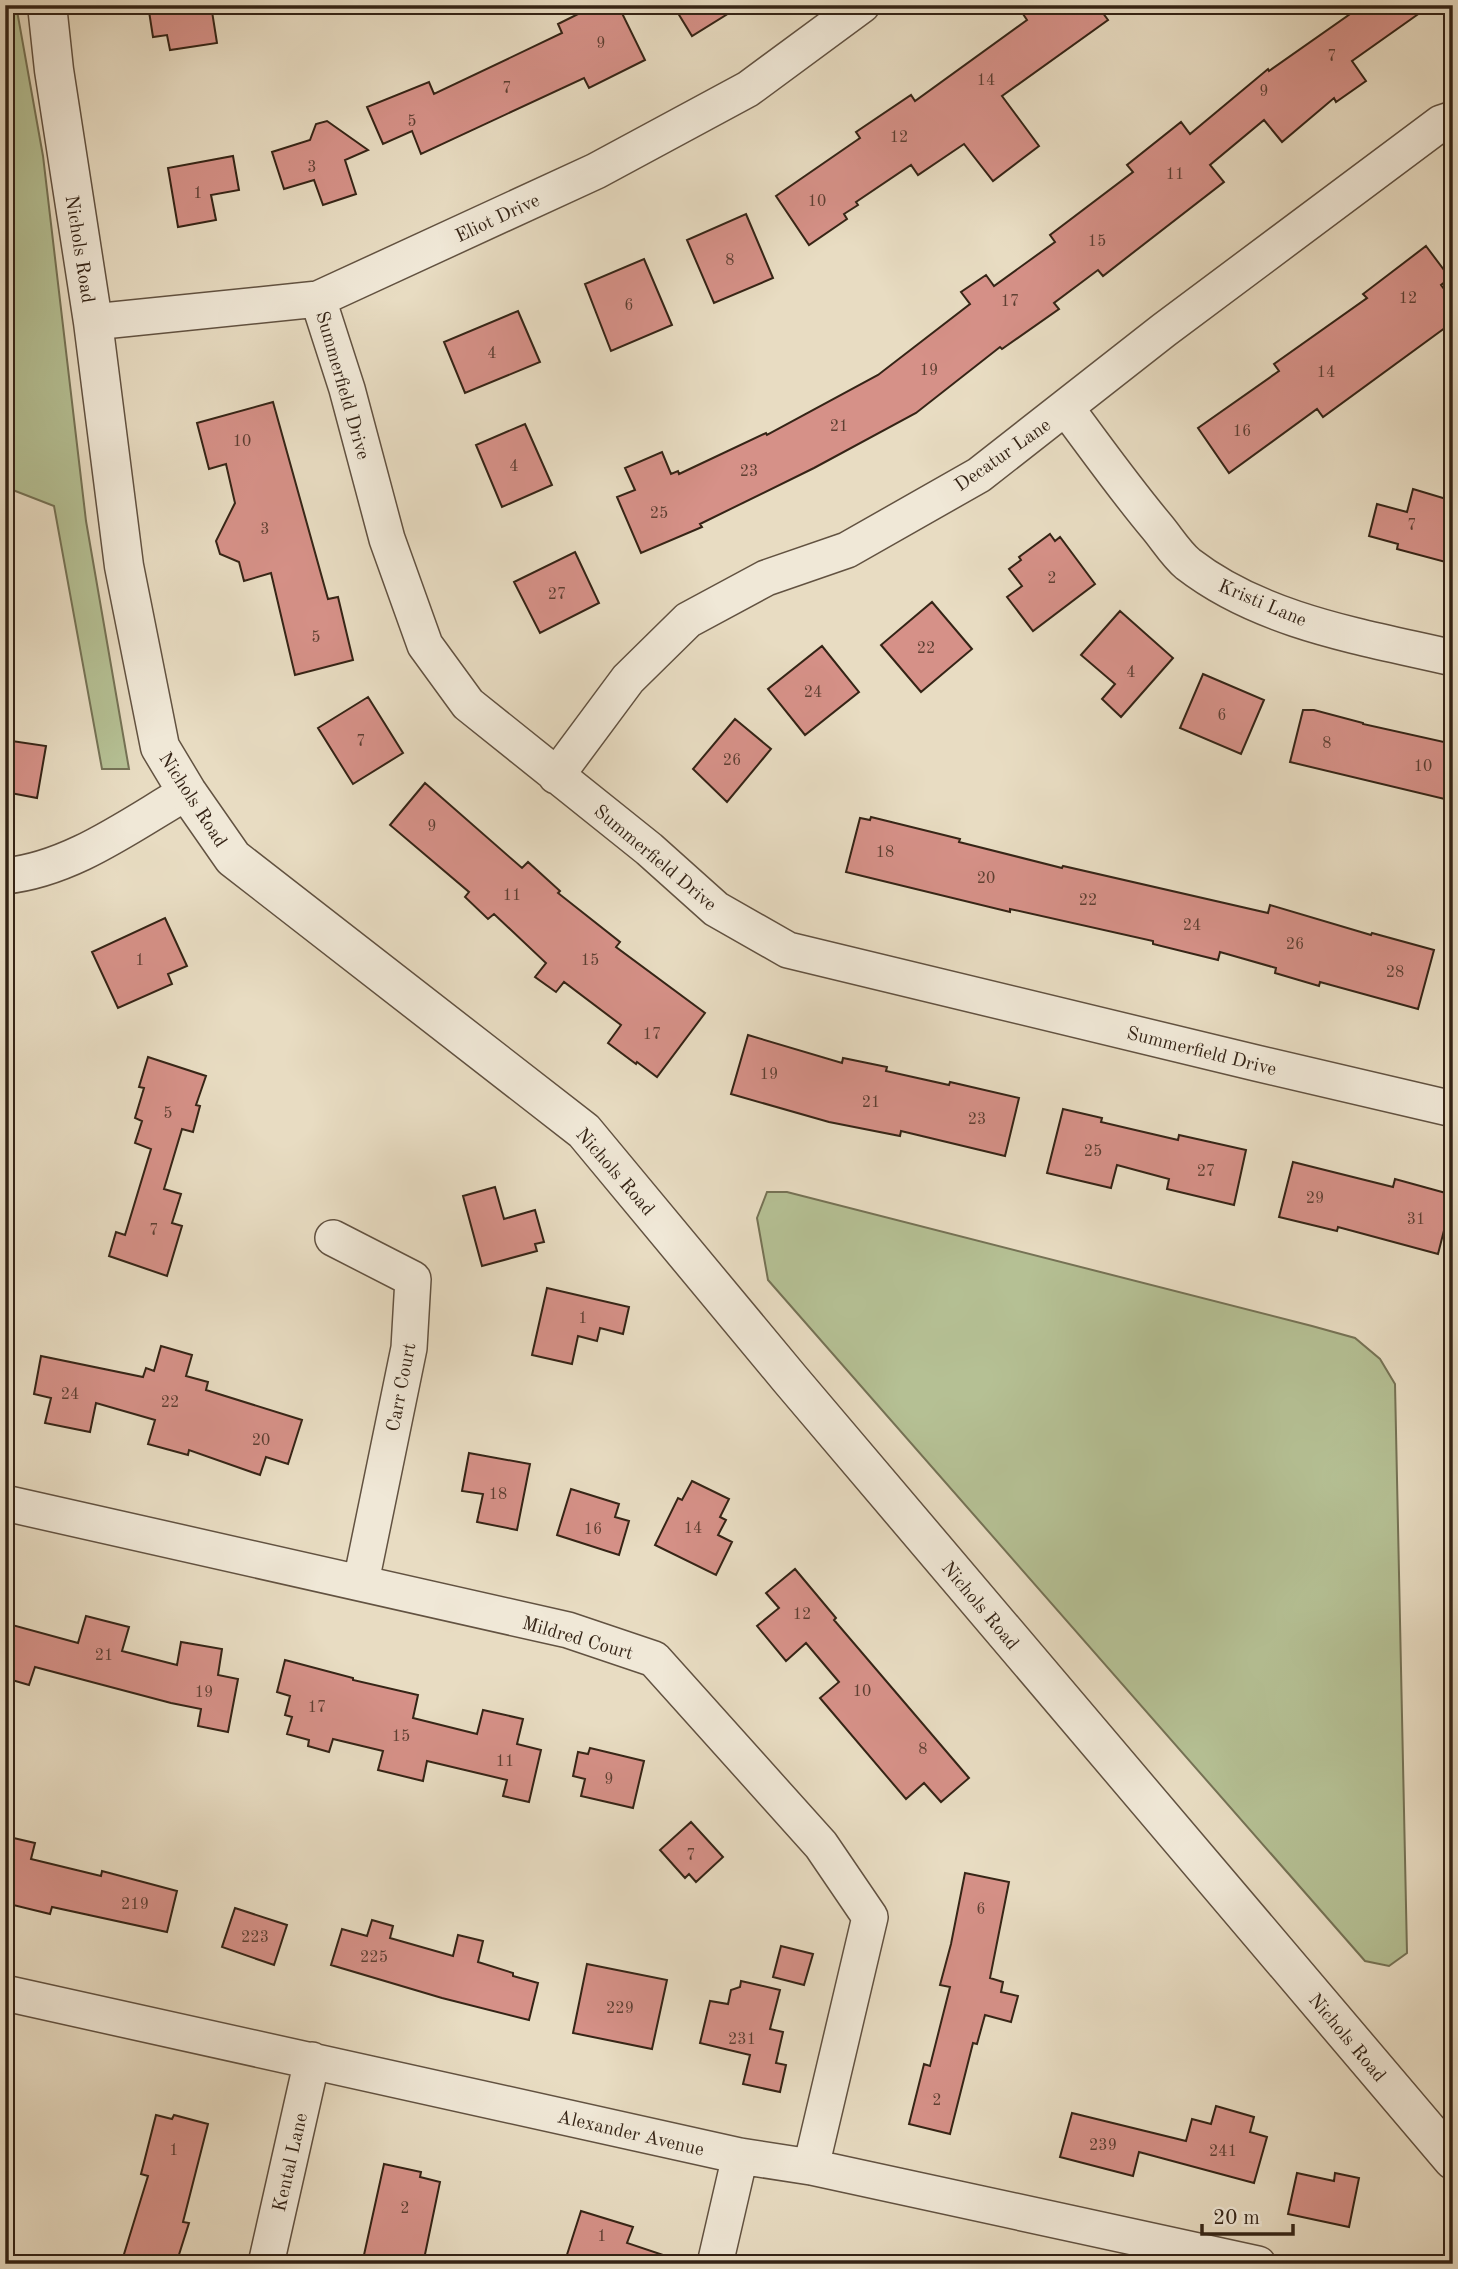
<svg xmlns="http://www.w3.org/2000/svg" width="1458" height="2269" viewBox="0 0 1458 2269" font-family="'Old Standard TT',serif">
  <rect width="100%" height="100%" fill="#e8dcc2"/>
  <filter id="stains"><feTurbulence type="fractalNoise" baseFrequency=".00286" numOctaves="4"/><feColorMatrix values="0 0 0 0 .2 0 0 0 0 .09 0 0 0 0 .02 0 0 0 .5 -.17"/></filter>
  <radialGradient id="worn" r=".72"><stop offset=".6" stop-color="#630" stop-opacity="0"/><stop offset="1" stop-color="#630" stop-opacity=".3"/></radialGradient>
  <!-- green -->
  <path fill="#b5c094" stroke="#757255" stroke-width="2" d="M 5,5 L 16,5 L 43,156 L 86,521 L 129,769 L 102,769 L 54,506 L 5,487 Z
    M 767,1192 L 787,1192 L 1312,1326 L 1355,1338 L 1380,1359 L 1395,1384 L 1407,1953 L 1389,1966 L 1365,1961 L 768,1280 L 757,1218 Z"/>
  <!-- building -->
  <path fill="#d69188" stroke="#352416" stroke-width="2" d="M 148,5 L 211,5 L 217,43 L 170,50 L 167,35 L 153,37 Z
    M 596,5 L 618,5 L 645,60 L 589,88 L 584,78 L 421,154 L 412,131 L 383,144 L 367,107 L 429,82 L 434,94 L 562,33 L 558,24 Z
    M 673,5 L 742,5 L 692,36 Z
    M 1017,5 L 1097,5 L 1108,20 L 1002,96 L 1039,146 L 993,181 L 964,144 L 918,175 L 911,165 L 856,202 L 858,205 L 844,214 L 847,219 L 809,245 L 776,196 L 860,138 L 856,132 L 911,95 L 915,101 L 1027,20 Z
    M 1363,5 L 1431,5 L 1352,61 L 1366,81 L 1336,102 L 1334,98 L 1282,142 L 1264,120 L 1210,165 L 1224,182 L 1103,276 L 1098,270 L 1054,303 L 1059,309 L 1002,349 L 1000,347 L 916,413 L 814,468 L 700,524 L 702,527 L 641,553 L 617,497 L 635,490 L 625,468 L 662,452 L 671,474 L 678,471 L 679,474 L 766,433 L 767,435 L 878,375 L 970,304 L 961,292 L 986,275 L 994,286 L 1055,242 L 1050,235 L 1133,172 L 1127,165 L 1181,122 L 1190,134 L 1268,69 L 1269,71 Z
    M 327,121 L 368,150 L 345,160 L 356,194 L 323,205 L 314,180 L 284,189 L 272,152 L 310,140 L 316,124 Z
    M 233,156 L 239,190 L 211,195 L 216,220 L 178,227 L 168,168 Z
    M 746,214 L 773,278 L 714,303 L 687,240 Z
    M 1426,246 L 1450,278 L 1441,285 L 1453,301 L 1453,322 L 1323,417 L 1317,409 L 1229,473 L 1198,428 L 1279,371 L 1274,364 L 1367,298 L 1363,294 Z
    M 644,259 L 672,325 L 611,351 L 585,284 Z
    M 518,311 L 540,362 L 465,393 L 444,342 Z
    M 273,402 L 328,599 L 338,597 L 353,660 L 295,675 L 271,573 L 244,581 L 239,562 L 220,554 L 216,541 L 235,503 L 226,464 L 209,469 L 197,423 Z
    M 525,424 L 552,485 L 502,507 L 476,445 Z
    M 1413,489 L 1453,501 L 1453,564 L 1397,549 L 1398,544 L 1369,536 L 1377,504 L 1407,512 Z
    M 1050,534 L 1055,541 L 1060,537 L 1095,584 L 1033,631 L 1007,597 L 1022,586 L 1009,569 L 1021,560 L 1019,557 Z
    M 575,552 L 599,603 L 540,633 L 514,582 Z
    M 932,602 L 972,649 L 921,692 L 881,645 Z
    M 1120,611 L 1173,658 L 1121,717 L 1102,699 L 1115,684 L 1081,655 Z
    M 822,646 L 859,692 L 805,735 L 768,689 Z
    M 1203,674 L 1264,700 L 1241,754 L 1180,728 Z
    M 368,697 L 403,753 L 353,784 L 318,728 Z
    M 1303,710 L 1314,710 L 1363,723 L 1363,724 L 1453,744 L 1453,801 L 1290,762 Z
    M 735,719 L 771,749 L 727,802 L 693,769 Z
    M 5,740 L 46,746 L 37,798 L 5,792 Z
    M 425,783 L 522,868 L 528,862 L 560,891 L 558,893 L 620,942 L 616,947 L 705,1013 L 657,1077 L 637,1062 L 636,1064 L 608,1043 L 621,1025 L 564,982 L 556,992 L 535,977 L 546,963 L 494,914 L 488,919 L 465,897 L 469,892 L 390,825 Z
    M 871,817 L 960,839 L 959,842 L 1062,868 L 1063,866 L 1268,913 L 1270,905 L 1371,935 L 1372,933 L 1434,950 L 1418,1009 L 1320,982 L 1319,986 L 1275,973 L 1276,968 L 1220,952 L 1218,960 L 1153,944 L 1153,941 L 1010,909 L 1010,912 L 846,872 L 860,818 L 870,820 Z
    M 165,918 L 187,966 L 168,974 L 172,984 L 118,1008 L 92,952 Z
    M 748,1035 L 842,1063 L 843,1058 L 887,1067 L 886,1071 L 949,1085 L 950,1082 L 1019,1098 L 1005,1156 L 901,1131 L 900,1136 L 829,1122 L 731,1094 Z
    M 148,1057 L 206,1076 L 196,1105 L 200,1106 L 193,1132 L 182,1129 L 164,1189 L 181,1194 L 172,1223 L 182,1226 L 167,1276 L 109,1256 L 116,1232 L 125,1235 L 151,1149 L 135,1143 L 142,1121 L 135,1118 L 144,1088 L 139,1087 Z
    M 1063,1109 L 1102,1118 L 1101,1122 L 1178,1140 L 1179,1135 L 1246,1150 L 1234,1205 L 1167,1189 L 1169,1179 L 1117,1165 L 1111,1188 L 1047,1173 Z
    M 1293,1162 L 1393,1187 L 1395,1179 L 1453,1195 L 1438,1254 L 1338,1227 L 1337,1231 L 1279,1217 Z
    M 495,1187 L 504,1219 L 535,1210 L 544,1242 L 535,1244 L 537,1251 L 482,1266 L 463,1196 Z
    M 547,1288 L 629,1307 L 623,1334 L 600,1328 L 597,1341 L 578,1336 L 572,1364 L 532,1355 Z
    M 161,1346 L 192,1355 L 186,1376 L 208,1382 L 206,1390 L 302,1420 L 288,1464 L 266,1457 L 260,1475 L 189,1450 L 188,1455 L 148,1444 L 155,1420 L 96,1403 L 90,1432 L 45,1423 L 51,1398 L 34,1394 L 41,1356 L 143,1377 L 146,1368 L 154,1371 Z
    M 469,1453 L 530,1464 L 517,1530 L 477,1522 L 483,1494 L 462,1491 Z
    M 692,1481 L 729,1499 L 720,1517 L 726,1520 L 718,1535 L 732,1542 L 716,1575 L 655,1545 L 678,1498 L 682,1500 Z
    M 571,1489 L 619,1504 L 615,1517 L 629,1521 L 619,1555 L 557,1535 Z
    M 795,1569 L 836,1618 L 834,1620 L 969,1778 L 941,1802 L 924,1783 L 906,1799 L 820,1698 L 839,1682 L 806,1643 L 786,1661 L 757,1626 L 779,1608 L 766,1593 Z
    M 86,1616 L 129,1627 L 122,1651 L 177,1665 L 181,1642 L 222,1649 L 218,1675 L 238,1679 L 228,1732 L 198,1726 L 201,1709 L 171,1703 L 35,1667 L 29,1685 L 5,1678 L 5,1623 L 78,1643 Z
    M 285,1660 L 353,1678 L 353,1680 L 418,1695 L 413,1718 L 477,1734 L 483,1710 L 523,1719 L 517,1744 L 541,1750 L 529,1802 L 503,1796 L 507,1780 L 427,1761 L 423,1781 L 378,1770 L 383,1751 L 333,1739 L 329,1752 L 308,1746 L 309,1740 L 287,1734 L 292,1717 L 285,1715 L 290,1696 L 277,1692 Z
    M 590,1748 L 644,1761 L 633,1808 L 581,1796 L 585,1779 L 573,1776 L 578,1752 L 588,1754 Z
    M 691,1822 L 723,1857 L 696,1882 L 689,1874 L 685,1878 L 660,1850 Z
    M 5,1836 L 35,1843 L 31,1859 L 101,1876 L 102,1871 L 177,1891 L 167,1932 L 52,1907 L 50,1914 L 5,1903 Z
    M 965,1873 L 1009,1882 L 990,1978 L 1003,1982 L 1001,1992 L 1018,1996 L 1011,2022 L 985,2015 L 977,2044 L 973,2043 L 950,2134 L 909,2124 L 924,2064 L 930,2066 L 950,1987 L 940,1985 L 951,1944 Z
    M 235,1908 L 287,1925 L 274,1965 L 222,1947 Z
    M 372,1920 L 393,1926 L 390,1938 L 453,1956 L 458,1935 L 483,1941 L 478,1962 L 513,1973 L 513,1976 L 538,1983 L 529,2020 L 442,1998 L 331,1965 L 342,1929 L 367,1936 Z
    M 781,1946 L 813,1954 L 804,1985 L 773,1977 Z
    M 587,1964 L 667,1980 L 652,2049 L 573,2033 Z
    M 741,1981 L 780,1990 L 770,2029 L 783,2032 L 776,2063 L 786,2065 L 780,2092 L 743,2084 L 750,2055 L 700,2043 L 710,2001 L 728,2004 L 731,1990 L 740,1987 Z
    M 1216,2106 L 1254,2117 L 1250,2132 L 1267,2137 L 1254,2183 L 1139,2152 L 1133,2176 L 1060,2157 L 1072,2113 L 1186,2141 L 1192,2119 L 1211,2124 Z
    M 156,2115 L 172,2119 L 174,2115 L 208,2124 L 183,2222 L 189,2223 L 176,2264 L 121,2264 L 148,2176 L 141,2174 Z
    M 384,2164 L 421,2172 L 420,2177 L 440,2182 L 423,2264 L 362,2264 Z
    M 1297,2173 L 1334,2181 L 1335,2173 L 1359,2178 L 1349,2227 L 1288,2214 Z
    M 581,2211 L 633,2227 L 627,2243 L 675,2259 L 675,2264 L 564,2264 Z"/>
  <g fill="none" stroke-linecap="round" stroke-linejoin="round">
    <defs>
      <path id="minor" d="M 318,299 L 347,389 L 387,539 L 425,645 L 468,704 L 649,849 L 716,909 L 788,950 L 1256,1063 L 1453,1109
        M 93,322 L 318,299 L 596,171 L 748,89 L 862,5
        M 1066,408 C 1096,448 1125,489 1157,527 C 1167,539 1176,554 1188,564 C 1263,622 1363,637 1453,658
        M 556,776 L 628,679 L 688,620 L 766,578 L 847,550 L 979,475 L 1164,330 L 1441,123 L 1453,119
        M 5,876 C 72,869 130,825 187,792
        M 333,1238 L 413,1279 L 409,1348 L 361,1582
        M 5,1503 L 568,1630 L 654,1659 L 821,1845 L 870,1917 L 811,2167
        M 5,1993 L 740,2156 L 811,2167 L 1258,2264
        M 266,2264 L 312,2060
        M 715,2264 L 740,2156"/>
      <path id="tertiary" d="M 47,5 L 54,70 L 93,322 L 124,566 L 160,747 L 187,792 L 233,858 L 584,1131 L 790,1379 L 1453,2160"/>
    </defs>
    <!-- minor casing -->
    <use href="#minor" stroke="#625241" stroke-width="38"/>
    <!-- tertiary casing -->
    <use href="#tertiary" stroke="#625241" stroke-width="41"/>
    <!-- minor -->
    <use href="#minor" stroke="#f0e8d7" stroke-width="35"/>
    <!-- tertiary -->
    <use href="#tertiary" stroke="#f0e8d7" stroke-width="38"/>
  </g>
  <g text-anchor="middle" stroke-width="7" stroke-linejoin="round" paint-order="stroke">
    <!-- number labels -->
    <g font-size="16" fill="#5d3f32">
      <text x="601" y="48">9</text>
      <text x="1332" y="61">7</text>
      <text x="986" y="85">14</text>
      <text x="507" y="93">7</text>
      <text x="1264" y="96">9</text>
      <text x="412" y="126">5</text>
      <text x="899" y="142">12</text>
      <text x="312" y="172">3</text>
      <text x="1175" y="179">11</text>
      <text x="198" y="198">1</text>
      <text x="817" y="206">10</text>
      <text x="1097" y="246">15</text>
      <text x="730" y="265">8</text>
      <text x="1408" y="303">12</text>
      <text x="1010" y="306">17</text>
      <text x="629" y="310">6</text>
      <text x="492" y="358">4</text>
      <text x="929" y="375">19</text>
      <text x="1326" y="377">14</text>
      <text x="839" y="431">21</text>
      <text x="1242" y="436">16</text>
      <text x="242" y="446">10</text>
      <text x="514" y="471">4</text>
      <text x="749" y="476">23</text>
      <text x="659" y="518">25</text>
      <text x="1412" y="530">7</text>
      <text x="265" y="534">3</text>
      <text x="1052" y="583">2</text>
      <text x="557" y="599">27</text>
      <text x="316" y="642">5</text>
      <text x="926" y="653">22</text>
      <text x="1131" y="677">4</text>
      <text x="813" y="697">24</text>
      <text x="1222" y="720">6</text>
      <text x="361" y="746">7</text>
      <text x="1327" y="748">8</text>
      <text x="732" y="765">26</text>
      <text x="1423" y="771">10</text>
      <text x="432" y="831">9</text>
      <text x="885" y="857">18</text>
      <text x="986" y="883">20</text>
      <text x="512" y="900">11</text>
      <text x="1088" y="905">22</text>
      <text x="1192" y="930">24</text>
      <text x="1295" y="949">26</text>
      <text x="140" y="965">1</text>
      <text x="590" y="965">15</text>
      <text x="1395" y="977">28</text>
      <text x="652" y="1039">17</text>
      <text x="769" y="1079">19</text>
      <text x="871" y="1107">21</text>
      <text x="168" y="1118">5</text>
      <text x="977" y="1124">23</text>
      <text x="1093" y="1156">25</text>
      <text x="1206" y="1176">27</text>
      <text x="1315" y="1203">29</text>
      <text x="1416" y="1224">31</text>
      <text x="154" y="1235">7</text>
      <text x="583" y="1323">1</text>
      <text x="70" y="1399">24</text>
      <text x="170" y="1407">22</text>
      <text x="261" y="1445">20</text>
      <text x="498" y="1499">18</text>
      <text x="693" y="1533">14</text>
      <text x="593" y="1534">16</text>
      <text x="802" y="1619">12</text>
      <text x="104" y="1660">21</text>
      <text x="862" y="1696">10</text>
      <text x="204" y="1697">19</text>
      <text x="317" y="1712">17</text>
      <text x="401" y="1741">15</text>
      <text x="923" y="1754">8</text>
      <text x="505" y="1766">11</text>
      <text x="609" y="1784">9</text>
      <text x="691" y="1860">7</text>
      <text x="135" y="1909">219</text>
      <text x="981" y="1914">6</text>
      <text x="255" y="1942">223</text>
      <text x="374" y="1962">225</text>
      <text x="620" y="2013">229</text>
      <text x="742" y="2044">231</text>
      <text x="937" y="2105">2</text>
      <text x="1103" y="2150">239</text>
      <text x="174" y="2155">1</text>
      <text x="1223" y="2156">241</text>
      <text x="405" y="2213">2</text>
      <text x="602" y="2241">1</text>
    </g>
    <!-- street labels -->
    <g font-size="19" fill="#352416" stroke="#f0e8d7">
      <text transform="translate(497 217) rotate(-25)" y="7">Eliot Drive</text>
      <text transform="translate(81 249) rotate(81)" y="7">Nichols Road</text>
      <text transform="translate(344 385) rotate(74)" y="7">Summerfield Drive</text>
      <text transform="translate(1002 454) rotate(-35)" y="7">Decatur Lane</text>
      <text transform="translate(1263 602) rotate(23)" y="7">Kristi Lane</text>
      <text transform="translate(194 799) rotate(57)" y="7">Nichols Road</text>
      <text transform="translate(656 857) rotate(40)" y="7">Summerfield Drive</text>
      <text transform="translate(1202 1050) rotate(14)" y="7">Summerfield Drive</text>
      <text transform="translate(616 1171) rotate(49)" y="7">Nichols Road</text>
      <text transform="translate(400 1387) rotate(-79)" y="7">Carr Court</text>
      <text transform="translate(981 1605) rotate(50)" y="7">Nichols Road</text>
      <text transform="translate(578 1637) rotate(16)" y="7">Mildred Court</text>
      <text transform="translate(1348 2037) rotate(50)" y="7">Nichols Road</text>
      <text transform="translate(631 2132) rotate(13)" y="7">Alexander Avenue</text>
      <text transform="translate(289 2162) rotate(-77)" y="7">Kental Lane</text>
    </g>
  </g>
  <!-- margin -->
  <rect width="1458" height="2269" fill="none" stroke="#e8dcc2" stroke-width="28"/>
  <rect x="7" y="7" width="1444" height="2255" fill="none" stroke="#352416" stroke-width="3.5"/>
  <rect x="14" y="14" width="1430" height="2241" fill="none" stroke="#352416" stroke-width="2"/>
  <!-- scale -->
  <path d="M1202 2224v10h91v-10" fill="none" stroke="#352416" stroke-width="3.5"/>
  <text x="1213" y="2224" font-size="21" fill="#352416" stroke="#f0e8d7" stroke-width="5" paint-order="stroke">20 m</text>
  <rect width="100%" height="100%" filter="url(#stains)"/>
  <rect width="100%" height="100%" fill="url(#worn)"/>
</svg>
